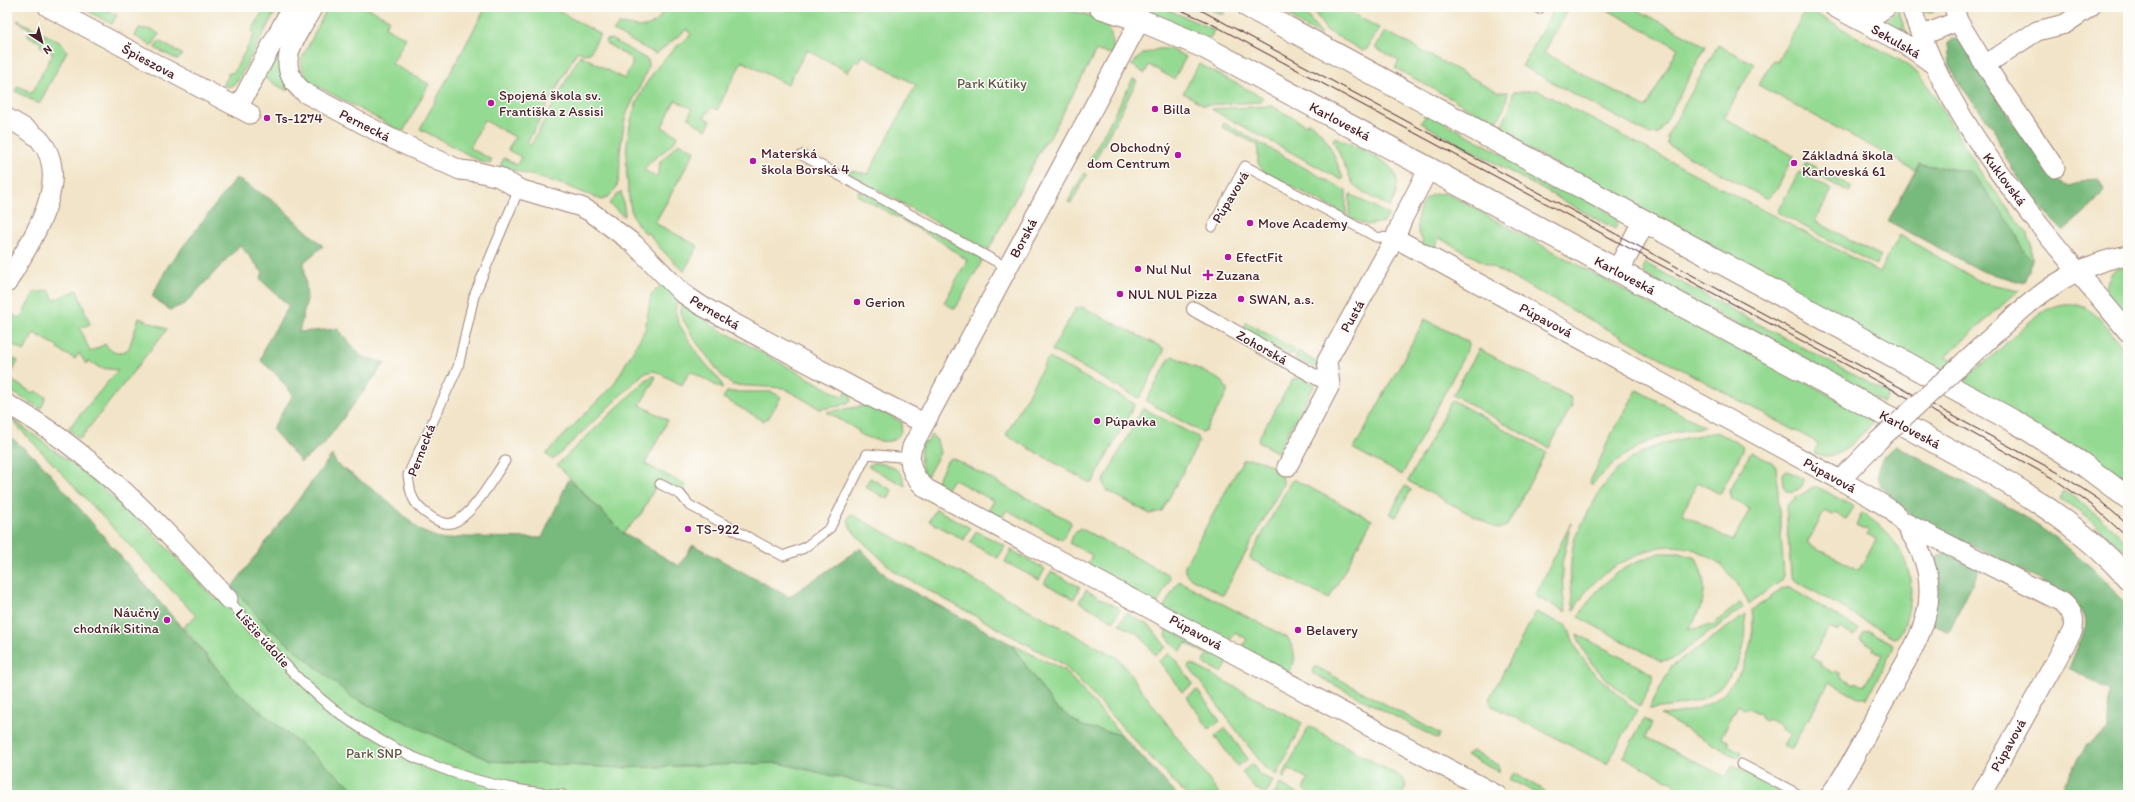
<svg xmlns="http://www.w3.org/2000/svg" width="2135" height="802" viewBox="0 0 2135 802" font-family="Itim,sans-serif">
  <rect width="100%" height="100%" fill="#fdfcf7"/>
  <filter id="ink" filterUnits="userSpaceOnUse"><feTurbulence type="fractalNoise" baseFrequency=".025" numOctaves="2"/><feDisplacementMap in="SourceGraphic" scale="8" xChannelSelector="R" yChannelSelector="G"/><feConvolveMatrix kernelMatrix="1 2 1 2 8 2 1 2 1" color-interpolation-filters="sRGB"/></filter>
  <filter id="wash" filterUnits="userSpaceOnUse"><feTurbulence type="fractalNoise" baseFrequency=".012" numOctaves="4" result="noise"/><feDisplacementMap in="SourceGraphic" scale="16" xChannelSelector="R" yChannelSelector="G"/><feGaussianBlur stdDeviation="0.9" result="paint"/><feColorMatrix in="noise" values="0 0 0 0 0 0 0 0 0 0 0 0 0 0 0 0 0 1.4 0 .05"/><feComposite in="paint" operator="in"/></filter>
  <g filter="url(#wash)">
    <rect width="100%" height="100%" fill="#f2e4c8"/>
    <!-- green -->
    <path fill="#95da93" stroke="#707c5f" d="M 80,7 L 99,7 L 117,15 L 112,24 Z
      M 265,7 L 278,7 L 237,82 L 229,87 L 223,85 L 229,75 L 227,74 L 234,72 L 255,33 L 252,31 Z
      M 298,7 L 308,7 L 287,91 L 261,76 Z
      M 328,7 L 366,7 L 389,19 L 385,27 L 406,38 L 392,64 L 429,84 L 403,132 L 309,82 L 302,69 L 301,60 Z
      M 486,7 L 551,7 L 600,34 L 590,53 L 584,54 L 577,51 L 527,143 L 531,145 L 580,55 L 624,79 L 632,66 L 632,59 L 606,43 L 606,40 L 611,39 L 648,60 C 651,71 629,104 625,119 C 623,130 621,142 620,153 C 619,172 623,191 602,200 L 564,185 L 500,166 L 504,158 L 517,165 L 521,157 L 508,150 L 515,137 L 484,120 L 470,148 L 492,160 L 490,164 L 480,161 L 420,129 Z
      M 661,7 L 1059,7 L 1102,19 C 1111,28 1114,42 1113,54 L 1096,51 L 1048,141 L 1046,140 L 1042,147 L 988,251 L 840,169 L 868,174 L 916,85 L 862,55 L 858,63 L 855,61 L 848,72 L 807,50 L 787,85 L 742,61 L 717,110 L 712,107 L 704,117 L 711,121 L 706,130 L 688,118 L 692,109 L 675,100 L 662,127 L 678,136 C 670,151 651,157 644,170 L 656,177 L 659,171 L 660,162 L 679,143 L 695,151 L 655,223 L 698,246 L 684,271 L 661,249 L 648,233 L 647,234 C 631,221 630,208 628,188 C 620,124 639,74 691,35 L 687,29 L 656,54 L 613,31 L 620,24 C 640,26 646,33 661,16 Z
      M 1131,7 L 1162,7 L 1214,30 L 1210,39 Z
      M 1205,7 L 1228,7 L 1223,15 Z
      M 1286,7 L 1302,7 L 1321,35 C 1307,28 1291,23 1286,7 Z
      M 1311,7 L 1341,7 L 1379,28 L 1367,49 L 1363,51 L 1326,30 Z
      M 1555,7 L 1569,7 L 1544,53 L 1646,108 L 1678,48 L 1602,7 L 1632,7 L 1706,46 L 1659,134 L 1650,135 L 1522,66 Z
      M 1919,7 L 1943,7 L 1931,13 L 1924,12 Z
      M 1806,9 L 1903,62 L 1918,74 L 1932,92 L 1983,176 L 2025,230 L 2031,243 L 2032,260 L 2024,252 L 2013,227 L 1971,172 L 1919,164 L 1915,170 L 1758,85 L 1773,60 L 1777,62 Z
      M 1898,10 L 1908,38 L 1881,23 L 1893,15 Z
      M 18,20 L 61,43 L 67,51 L 39,104 L 15,91 L 18,86 L 32,93 L 53,53 L 40,46 L 41,43 L 27,35 L 30,29 L 17,21 Z
      M 139,28 L 152,30 L 159,34 L 152,46 L 135,36 Z
      M 1385,31 L 1498,92 L 1508,92 L 1505,106 L 1498,120 L 1492,121 L 1395,68 L 1399,61 L 1375,48 Z
      M 159,41 L 182,54 L 178,60 L 155,48 Z
      M 1718,45 L 1754,64 L 1724,118 L 1794,156 L 1777,189 L 1767,199 L 1668,145 L 1667,136 Z
      M 1158,49 L 1169,49 L 1186,57 L 1174,79 L 1149,65 L 1145,73 L 1131,65 L 1143,54 Z
      M 1199,64 L 1262,97 L 1263,99 L 1259,102 L 1204,105 L 1183,93 Z
      M 1133,79 L 1137,81 L 1093,164 L 1090,166 L 1087,165 Z
      M 1537,90 L 1879,272 L 1900,235 L 1981,282 L 2019,290 L 1946,356 L 1974,372 C 1987,361 2000,349 2013,337 C 2034,317 2062,290 2092,312 C 2106,323 2117,341 2128,354 L 2128,486 L 1498,132 L 1510,108 L 1513,92 Z
      M 1272,106 L 1306,125 L 1308,122 C 1328,133 1335,159 1343,178 L 1342,180 L 1211,109 Z
      M 1427,113 L 1616,216 L 1618,223 L 1615,229 L 1421,123 Z
      M 1224,123 L 1346,191 L 1346,215 L 1263,171 L 1258,163 L 1258,145 L 1222,127 Z
      M 1335,137 C 1350,144 1378,156 1390,167 C 1401,177 1397,196 1390,207 L 1361,191 L 1353,184 L 1333,140 Z
      M 1806,162 L 1852,187 L 1849,192 L 1803,168 Z
      M 1799,172 L 1832,190 L 1815,221 L 1881,256 L 1876,265 L 1777,212 Z
      M 1084,173 L 1087,175 L 1071,203 L 1068,202 Z
      M 859,190 L 983,259 L 955,309 L 944,303 L 967,260 L 940,241 L 857,195 Z
      M 621,191 L 625,213 L 624,216 L 609,204 Z
      M 1443,193 L 1448,194 L 1657,308 L 1660,303 L 1876,420 C 1860,435 1839,466 1814,453 L 1818,443 L 1439,238 L 1431,253 L 1421,245 L 1423,241 C 1414,230 1416,207 1428,197 C 1432,194 1437,194 1443,193 Z
      M 1350,194 L 1389,215 L 1384,222 L 1367,225 L 1349,217 Z
      M 2128,261 L 2128,319 L 2106,291 C 2107,276 2114,267 2128,261 Z
      M 1645,263 L 1889,394 L 1883,403 L 1645,275 L 1643,269 Z
      M 664,283 L 678,298 L 675,311 L 679,324 L 699,356 L 721,382 L 722,389 L 690,371 L 682,385 L 655,371 L 644,373 L 553,460 L 546,454 L 614,384 L 645,330 L 651,295 Z
      M 49,290 L 54,300 L 77,290 L 90,324 L 80,328 L 90,352 L 105,344 C 112,353 119,357 129,348 L 139,318 L 167,329 L 80,439 L 68,429 L 118,370 L 100,368 L 89,361 L 86,364 L 79,353 L 75,359 L 57,349 L 59,347 L 34,333 L 24,351 L 7,342 L 8,312 L 20,319 L 35,291 L 42,292 Z
      M 681,301 L 711,317 L 708,323 L 843,397 L 847,390 L 851,395 L 851,401 L 840,406 L 820,409 L 784,388 L 732,385 L 722,376 L 695,340 L 681,316 Z
      M 1082,307 L 1163,348 L 1164,351 L 1140,397 L 1138,398 L 1053,351 L 1052,349 L 1076,308 Z
      M 1425,319 L 1468,342 L 1469,346 L 1402,475 L 1354,449 Z
      M 1246,322 L 1294,349 L 1293,353 L 1289,355 L 1244,330 Z
      M 1479,349 L 1570,397 L 1572,405 L 1549,448 L 1453,395 Z
      M 1298,351 L 1319,364 L 1319,369 L 1295,359 Z
      M 7,355 L 18,361 L 9,379 L 33,393 L 35,391 L 46,397 L 41,409 L 7,389 Z
      M 1173,356 L 1222,381 L 1227,389 L 1227,393 L 1205,431 L 1201,432 L 1146,401 L 1170,358 Z
      M 1049,358 L 1135,404 L 1093,482 L 1088,482 L 1006,435 L 1046,361 Z
      M 654,376 L 656,377 L 640,405 L 668,420 L 645,464 L 686,485 L 682,492 L 659,480 L 641,514 L 623,533 L 557,465 L 647,379 Z
      M 1302,378 L 1315,385 L 1277,452 L 1260,443 L 1258,439 L 1293,379 Z
      M 1637,390 L 1705,427 C 1655,433 1627,448 1592,485 L 1590,482 L 1610,437 Z
      M 727,392 L 772,392 L 781,397 L 768,419 L 766,418 L 764,421 L 723,398 Z
      M 1452,400 L 1546,452 L 1507,526 L 1498,529 L 1408,481 Z
      M 869,405 L 902,422 C 902,451 874,441 858,433 L 859,431 L 827,412 Z
      M 1143,408 L 1198,437 L 1199,442 L 1162,511 L 1150,514 L 1106,490 L 1103,482 Z
      M 7,415 L 86,474 L 152,532 L 216,600 L 232,587 L 268,627 L 353,698 L 491,761 L 620,768 L 779,763 L 914,795 L 361,795 L 235,690 L 183,627 L 196,616 Z
      M 1717,432 L 1742,445 L 1743,450 L 1720,494 L 1698,482 L 1682,514 L 1733,541 L 1750,509 L 1731,499 L 1729,491 L 1751,452 L 1773,463 L 1776,467 L 1784,576 L 1781,581 L 1749,604 C 1732,568 1703,541 1660,547 C 1650,549 1638,555 1629,559 C 1605,570 1586,587 1574,610 C 1570,588 1569,563 1574,541 C 1576,534 1580,528 1583,522 C 1597,494 1611,470 1638,455 C 1661,441 1691,437 1717,432 Z
      M 931,435 L 937,440 L 940,453 L 926,478 C 920,465 919,455 923,441 L 927,443 Z
      M 952,458 L 1070,521 L 1071,524 L 1062,540 L 1007,510 L 1002,518 L 988,511 L 994,501 L 953,479 L 946,490 L 935,484 L 948,460 Z
      M 1250,459 C 1263,460 1285,469 1283,484 L 1223,595 L 1189,577 L 1185,572 L 1185,565 L 1243,460 Z
      M 873,463 C 888,463 904,469 905,486 L 868,466 Z
      M 1785,471 L 1788,471 L 1803,479 L 1803,486 L 1792,493 L 1786,491 L 1784,487 L 1783,474 Z
      M 870,478 L 892,490 L 888,499 L 865,487 Z
      M 1295,480 L 1372,520 L 1329,599 L 1252,560 L 1250,557 L 1291,481 Z
      M 1405,486 L 1411,490 L 1396,517 L 1390,514 Z
      M 1813,487 L 1818,487 L 1854,507 L 1846,519 L 1835,513 L 1833,515 L 1825,511 L 1807,543 L 1859,570 L 1876,539 L 1867,534 L 1869,531 L 1856,525 L 1862,513 C 1897,534 1919,571 1908,612 C 1906,620 1903,631 1897,637 L 1893,637 L 1793,579 L 1791,575 L 1786,507 L 1787,504 Z
      M 2064,491 C 2088,506 2109,524 2128,544 L 2128,554 L 2082,513 L 2060,499 Z
      M 936,509 L 970,528 L 964,540 L 929,521 Z
      M 851,514 L 1118,658 L 1220,795 L 1186,795 L 1063,664 L 895,572 L 858,537 L 850,527 L 848,519 Z
      M 1571,523 L 1562,564 L 1563,595 L 1566,612 L 1535,596 Z
      M 1080,528 L 1169,575 L 1170,579 L 1157,604 L 1087,566 L 1092,555 L 1069,543 L 1075,532 Z
      M 976,531 L 1005,546 L 998,558 L 970,543 Z
      M 1011,550 L 1045,569 L 1039,580 L 1005,562 Z
      M 1660,553 L 1680,553 L 1696,558 C 1710,589 1705,604 1688,630 L 1712,625 L 1741,602 L 1743,608 L 1673,659 L 1661,661 L 1578,617 C 1601,581 1619,567 1660,553 Z
      M 1051,572 L 1080,587 L 1074,599 L 1044,583 Z
      M 1179,581 L 1288,638 C 1295,652 1298,660 1288,673 L 1241,651 L 1247,639 L 1235,632 L 1228,644 L 1163,608 Z
      M 1784,588 L 1790,588 L 1859,629 L 1854,636 L 1840,628 L 1838,631 L 1829,627 L 1812,658 L 1821,663 L 1820,665 L 1833,673 L 1835,671 L 1841,674 L 1840,676 L 1854,684 L 1855,682 L 1864,686 L 1882,655 L 1873,650 L 1874,647 L 1860,639 L 1864,632 L 1869,631 L 1893,644 L 1893,649 L 1867,698 L 1858,698 L 1829,682 L 1791,750 L 1783,746 L 1790,734 L 1781,729 L 1782,726 L 1768,719 L 1766,721 L 1761,718 L 1762,715 L 1748,708 L 1746,710 L 1738,705 L 1721,737 L 1729,742 L 1728,745 L 1741,752 L 1738,758 L 1660,715 C 1677,714 1695,711 1710,703 C 1741,685 1757,645 1752,610 Z
      M 1086,590 L 1120,609 L 1114,621 L 1079,602 Z
      M 1536,612 L 1567,626 L 1578,652 L 1594,673 L 1637,711 L 1607,764 L 1492,706 L 1489,699 Z
      M 1126,613 L 1150,626 L 1166,647 L 1155,655 L 1140,635 L 1119,624 Z
      M 1745,615 C 1747,633 1745,649 1737,665 C 1717,702 1687,706 1649,709 L 1671,667 Z
      M 1165,628 L 1229,660 L 1222,673 L 1203,663 L 1208,655 L 1186,643 L 1180,652 L 1167,637 Z
      M 1577,634 L 1653,674 L 1653,680 L 1640,706 C 1615,687 1585,666 1577,634 Z
      M 1011,644 L 1064,670 L 1122,735 L 1082,726 L 1054,706 Z
      M 1170,653 L 1193,684 L 1182,692 L 1159,661 Z
      M 1192,664 L 1302,723 L 1277,775 L 1265,768 L 1188,666 Z
      M 1315,666 L 1440,734 L 1438,739 L 1312,673 Z
      M 1197,690 L 1220,721 L 1209,729 L 1187,697 Z
      M 1644,719 L 1652,724 L 1645,737 L 1726,777 L 1733,765 L 1788,795 L 1669,795 L 1675,784 L 1623,757 Z
      M 1309,726 L 1399,776 L 1404,780 L 1406,787 L 1402,795 L 1314,795 L 1303,789 L 1308,779 L 1289,769 L 1284,778 L 1282,777 Z
      M 1225,728 L 1248,759 L 1237,766 L 1215,736 Z
      M 1472,751 L 1499,765 L 1499,772 L 1466,755 Z
      M 1252,764 L 1260,775 L 1273,781 L 1266,794 L 1254,788 L 1242,772 Z
      M 1514,773 L 1545,791 L 1547,795 L 1540,795 L 1509,779 Z
      M 1280,784 L 1300,795 L 1274,795 Z"/>
    <!-- forest -->
    <path fill="#78ba7d" stroke="#616c54" d="M 1953,39 L 1958,39 L 2053,180 L 2071,187 L 2085,179 L 2098,178 L 2104,190 L 2092,206 L 2063,231 L 2048,216 L 2022,183 L 2005,157 L 1994,129 L 1955,78 L 1950,66 L 1948,42 Z
      M 1919,164 L 1971,172 L 2013,227 L 2024,252 L 2032,260 L 2030,270 L 2025,283 L 1984,272 L 1888,221 Z
      M 236,178 L 275,202 L 323,246 L 304,262 L 307,299 L 299,332 L 338,329 L 362,357 L 385,363 L 323,445 L 301,462 L 272,429 L 293,395 L 275,373 L 261,361 L 265,346 L 289,306 L 260,279 L 263,273 L 240,245 L 185,304 L 170,310 L 152,296 L 168,266 Z
      M 7,434 L 40,462 L 235,690 L 361,795 L 7,795 Z
      M 1896,445 C 1977,490 2070,532 2128,607 L 2128,795 L 2058,795 L 2086,746 L 2108,730 L 2109,691 L 2069,668 L 2087,624 L 2084,615 L 2071,596 L 1910,515 L 1881,486 L 1878,477 L 1879,466 L 1884,456 Z
      M 332,455 L 336,463 L 387,500 L 421,531 L 443,540 L 464,537 L 542,538 L 569,479 L 623,533 L 679,566 L 693,545 L 789,597 L 860,548 L 889,579 L 1011,644 L 1054,706 L 1082,726 L 1122,735 L 1177,795 L 914,795 L 779,763 L 620,768 L 491,761 L 353,698 L 268,627 L 232,587 Z
      M 1945,552 L 1981,566 L 1949,632 L 1930,623 L 1940,578 L 1934,569 L 1935,558 Z"/>
  </g>
  <g filter="url(#ink)">
    <g fill="none" stroke-linecap="round" stroke-linejoin="round">
      <defs>
        <path id="service" d="M 1536,7 L 1539,9 L 1540,7
          M 802,155 L 1008,268
          M 1212,227 L 1245,166 L 1376,237 L 1395,238
          M 505,461 C 493,478 472,517 452,523 C 445,525 435,520 430,516 C 413,505 410,495 408,475 L 458,367 L 474,296 L 519,189
          M 660,484 L 681,495 L 689,505 L 783,556 L 804,548 L 830,528 L 867,454 L 909,458
          M 228,599 C 254,630 280,661 310,689 C 378,752 471,788 563,795
          M 1741,764 L 1800,795"/>
        <path id="pedestrian" d="M 1194,309 L 1330,385"/>
        <path id="minor" d="M 48,7 L 250,114
          M 313,7 C 297,36 270,66 305,93 L 388,137 L 460,170 L 478,172 L 499,177 L 519,189 L 581,207 L 591,212 L 634,244 L 681,292 L 700,305 L 875,399 L 924,423
          M 1834,7 L 1908,46 L 1933,64
          M 1911,7 C 1952,133 2046,232 2128,332
          M 1856,19 L 1873,16 L 1887,7
          M 1140,20 L 912,447 C 907,464 913,478 927,489 L 1497,795
          M 1958,21 L 1985,65 L 2055,168
          M 1921,36 L 1958,21 L 1954,7
          M 1985,65 L 2037,31 L 2065,24 L 2090,7
          M 238,108 L 292,7
          M 7,118 C 18,124 31,131 40,140 C 75,181 27,246 7,283
          M 1395,238 L 1840,480 C 1857,490 1876,499 1892,511 C 1904,521 1913,536 1920,550 C 1945,606 1914,646 1888,694 C 1869,728 1853,764 1830,795
          M 1988,340 C 2033,299 2066,267 2128,255
          M 7,404 C 90,449 165,529 228,599
          M 1287,467 L 1330,385 L 1327,361 L 1395,238 L 1403,218 L 1429,168
          M 1840,480 L 1879,440
          M 1902,521 L 2062,602 C 2072,610 2076,620 2072,632 L 1981,795"/>
        <path id="secondary" d="M 1100,7 L 1140,20 L 1204,47 L 1985,469 C 2037,500 2087,532 2128,578
          M 1249,7 L 2019,424 L 2081,463 L 2128,498
          M 1618,271 L 1644,221"/>
      </defs>
      <!-- service casing -->
      <use href="#service" stroke="#9e827a" stroke-width="11"/>
      <!-- pedestrian casing -->
      <use href="#pedestrian" stroke="#9e827a" stroke-width="16"/>
      <!-- minor casing -->
      <use href="#minor" stroke="#9e827a" stroke-width="21"/>
      <!-- secondary casing -->
      <use href="#secondary" stroke="#9e827a" stroke-width="24"/>
      <!-- service -->
      <use href="#service" stroke="#fff" stroke-width="9"/>
      <!-- pedestrian -->
      <use href="#pedestrian" stroke="#fff" stroke-width="14"/>
      <!-- minor -->
      <use href="#minor" stroke="#fff" stroke-width="19"/>
      <!-- secondary -->
      <use href="#secondary" stroke="#fff" stroke-width="22"/>
      <!-- tram -->
      <path stroke="#4a1f2b" stroke-width="1" d="M 1174,7 L 1208,22 L 1940,415 L 2054,479 L 2093,506 L 2128,538
        M 1195,7 L 2057,472 L 2098,499 L 2128,525"/>
      <defs>
        <path id="minor-bridge" d="M 1879,440 L 1988,340"/>
      </defs>
      <!-- minor-bridge casing -->
      <use href="#minor-bridge" stroke="#9e827a" stroke-width="21" stroke-linecap="butt"/>
      <!-- minor-bridge -->
      <use href="#minor-bridge" stroke="#fff" stroke-width="19"/>
    </g>
  </g>
  <!-- markers -->
  <g fill="#b5179e" stroke="#fdfcf7" stroke-width="1.5">
    <circle cx="491" cy="103" r="4"/>
    <circle cx="1155" cy="109" r="4"/>
    <circle cx="267" cy="118" r="4"/>
    <circle cx="1178" cy="155" r="4"/>
    <circle cx="753" cy="161" r="4"/>
    <circle cx="1794" cy="163" r="4"/>
    <circle cx="1250" cy="223" r="4"/>
    <circle cx="1228" cy="257" r="4"/>
    <circle cx="1138" cy="269" r="4"/>
    <path d="M1206 269h4v4h4v4h-4v4h-4v-4h-4v-4h4z"/>
    <circle cx="1120" cy="294" r="4"/>
    <circle cx="1241" cy="299" r="4"/>
    <circle cx="857" cy="302" r="4"/>
    <circle cx="1097" cy="421" r="4"/>
    <circle cx="688" cy="529" r="4"/>
    <circle cx="167" cy="620" r="4"/>
    <circle cx="1298" cy="630" r="4"/>
  </g>
  <g text-anchor="middle" stroke-width="3" stroke-linejoin="round" paint-order="stroke">
    <!-- street labels -->
    <g font-size="14" fill="#4a1f2b" stroke="#fdfcf7">
      <text transform="translate(1896 41) rotate(30)" y="5">Sekulská</text>
      <text transform="translate(149 61) rotate(28)" y="5">Špieszova</text>
      <text transform="translate(1340 121) rotate(28)" y="5">Karloveská</text>
      <text transform="translate(365 125) rotate(27)" y="5">Pernecká</text>
      <text transform="translate(2005 179) rotate(53)" y="5">Kuklovská</text>
      <text transform="translate(1230 197) rotate(-59)" y="5">Púpavová</text>
      <text transform="translate(1023 238) rotate(-62)" y="5">Borská</text>
      <text transform="translate(1625 275) rotate(28)" y="5">Karloveská</text>
      <text transform="translate(715 312) rotate(30)" y="5">Pernecká</text>
      <text transform="translate(1352 316) rotate(-61)" y="5">Pustá</text>
      <text transform="translate(1546 320) rotate(28)" y="5">Púpavová</text>
      <text transform="translate(1262 347) rotate(29)" y="5">Zohorská</text>
      <text transform="translate(1910 429) rotate(28)" y="5">Karloveská</text>
      <text transform="translate(421 450) rotate(-69)" y="5">Pernecká</text>
      <text transform="translate(1830 475) rotate(29)" y="5">Púpavová</text>
      <text transform="translate(1196 632) rotate(29)" y="5">Púpavová</text>
      <text transform="translate(263 638) rotate(48)" y="5">Líščie údolie</text>
      <text transform="translate(2008 745) rotate(-61)" y="5">Púpavová</text>
    </g>
    <!-- park labels -->
    <g font-size="14" fill="#60574a" stroke="#fdfcf7">
      <text x="992" y="88">Park Kútiky</text>
      <text x="374" y="758">Park SNP</text>
    </g>
    <!-- poi labels -->
    <g font-size="14" fill="#4a1f2b" stroke="#fdfcf7" text-anchor="start">
      <text x="499" y="100">Spojená škola sv.<tspan x="499" dy="16">Františka z Assisi</tspan></text>
      <text x="1163" y="114">Billa</text>
      <text x="275" y="123">Ts-1274</text>
      <text x="1170" y="152" text-anchor="end">Obchodný<tspan x="1170" dy="16">dom Centrum</tspan></text>
      <text x="761" y="158">Materská<tspan x="761" dy="16">škola Borská 4</tspan></text>
      <text x="1802" y="160">Základná škola<tspan x="1802" dy="16">Karloveská 61</tspan></text>
      <text x="1258" y="228">Move Academy</text>
      <text x="1236" y="262">EfectFit</text>
      <text x="1146" y="274">Nul Nul</text>
      <text x="1216" y="280">Zuzana</text>
      <text x="1128" y="299">NUL NUL Pizza</text>
      <text x="1249" y="304">SWAN, a.s.</text>
      <text x="865" y="307">Gerion</text>
      <text x="1105" y="426">Púpavka</text>
      <text x="696" y="534">TS-922</text>
      <text x="159" y="617" text-anchor="end">Náučný<tspan x="159" dy="16">chodník Sitina</tspan></text>
      <text x="1306" y="635">Belavery</text>
    </g>
  </g>
  <!-- margin -->
  <rect width="2135" height="802" fill="none" stroke="#fdfcf7" stroke-width="24"/>
  <!-- north arrow -->
  <g transform="translate(42 42) rotate(144)" stroke="#fdfcf7" stroke-width="3" paint-order="stroke">
  <path d="M0-3L7 15L0 10L-7 15Z" fill="#4a1f2b"/>
  <text y="-6" font-size="11" font-weight="bold" text-anchor="middle" fill="#4a1f2b">N</text>
  </g>
</svg>
